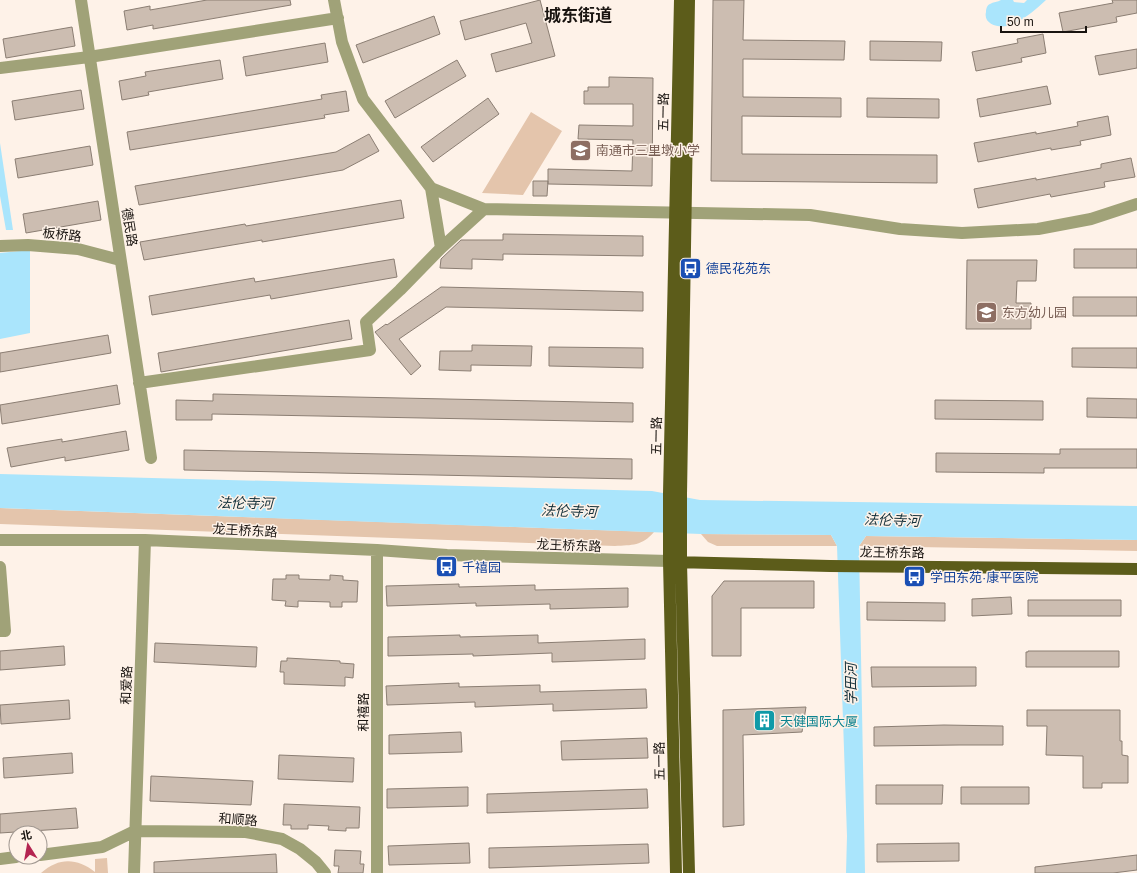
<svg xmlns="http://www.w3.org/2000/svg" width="1137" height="873" viewBox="0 0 1137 873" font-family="Arial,'Noto Sans SC',sans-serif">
  <rect width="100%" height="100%" fill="#fef2e8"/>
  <!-- green -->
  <path fill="#e4c5ac" d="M 531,112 L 562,131 L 523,195 L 482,193 Z
    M 0,508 L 654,532 C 642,546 632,545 615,546 L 0,524 Z
    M 701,534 L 831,535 L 837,546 L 717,546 L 708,542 Z
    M 866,536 L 1137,540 L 1137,551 L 859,546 Z
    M 107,858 L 108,873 L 41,873 C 59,857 77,858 95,872 L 95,859 Z"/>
  <!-- water -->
  <path fill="#aae5fc" d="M 1001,0 L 1013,0 L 1014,2 L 1024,3 L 1027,0 L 1046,0 C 1034,11 1023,21 1007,26 C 998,28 983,24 986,12 C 986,9 987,5 990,4 C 993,2 998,2 1001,0 Z
    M 0,143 L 13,230 L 6,230 L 0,196 Z
    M 30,250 L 30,333 L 0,339 L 0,253 Z
    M 0,474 L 652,491 L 700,500 L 1137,506 L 1137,540 L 866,536 L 859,546 L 865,873 L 846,873 L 847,836 L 837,546 L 831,535 L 701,534 L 0,508 Z"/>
  <!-- building -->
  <path fill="#ccbdb1" stroke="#8b7e73" d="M 207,0 L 290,0 L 291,5 L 153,29 L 153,25 L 127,30 L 124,11 L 150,6 L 150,10 Z
    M 540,0 L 555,56 L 496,72 L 491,54 L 532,43 L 526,23 L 465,40 L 460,21 Z
    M 713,0 L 744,0 L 743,40 L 845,41 L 844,60 L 743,59 L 743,97 L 841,98 L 841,117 L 742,116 L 742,154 L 937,155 L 937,183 L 711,181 Z
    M 1112,0 L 1137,0 L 1137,13 L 1116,17 L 1117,22 L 1063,32 L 1059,13 L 1113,3 Z
    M 434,16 L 440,34 L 363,63 L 356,45 Z
    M 72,27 L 75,46 L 6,58 L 3,39 Z
    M 1043,34 L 1046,53 L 1021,58 L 1022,62 L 976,71 L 972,52 L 1018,43 L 1017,39 Z
    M 870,41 L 942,42 L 941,61 L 870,60 Z
    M 325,43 L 328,62 L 246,76 L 243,57 Z
    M 1137,49 L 1137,68 L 1099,75 L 1095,56 Z
    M 220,60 L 223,79 L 148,92 L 149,95 L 122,100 L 119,81 L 146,76 L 145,72 Z
    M 457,60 L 466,76 L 395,118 L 385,101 Z
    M 609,77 L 653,78 L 652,186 L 548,184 L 548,169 L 632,171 L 633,140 L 578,139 L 579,125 L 633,126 L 633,104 L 584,104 L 584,91 L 588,91 L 588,87 L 609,87 Z
    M 1047,86 L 1051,104 L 980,117 L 977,99 Z
    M 81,90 L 84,109 L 15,120 L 12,101 Z
    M 346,91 L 349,111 L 324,115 L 325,118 L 130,150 L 127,132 L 322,99 L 321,95 Z
    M 488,98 L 499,114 L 433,162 L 421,147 Z
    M 867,98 L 939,99 L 939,118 L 867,117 Z
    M 1108,116 L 1111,135 L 1080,141 L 1081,145 L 1051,150 L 1051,148 L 978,162 L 974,143 L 1036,132 L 1036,134 L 1078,126 L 1077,122 Z
    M 369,134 L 379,151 L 343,170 L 139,205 L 135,186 L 336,152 Z
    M 90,146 L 93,165 L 18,178 L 15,159 Z
    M 1131,158 L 1135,177 L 1104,182 L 1105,187 L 1051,197 L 1050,194 L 978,208 L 974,189 L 1036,178 L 1036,180 L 1101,168 L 1101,164 Z
    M 533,181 L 548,181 L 547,196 L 533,196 Z
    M 401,200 L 404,218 L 262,242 L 262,240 L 144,260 L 140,242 L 245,224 L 246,226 Z
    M 98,201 L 101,220 L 26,233 L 23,214 Z
    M 503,234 L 643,236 L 643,256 L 503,254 L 503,260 L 472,259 L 472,269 L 440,268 L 441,259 L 461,240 L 503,240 Z
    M 1074,249 L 1137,249 L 1137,268 L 1074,268 Z
    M 394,259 L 397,277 L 271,299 L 270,295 L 152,315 L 149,296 L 254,278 L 255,282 Z
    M 967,260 L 1037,260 L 1036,281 L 1017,281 L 1016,303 L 1031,303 L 1031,329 L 966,329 Z
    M 441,287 L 643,292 L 643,311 L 446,307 L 399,339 L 421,366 L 411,375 L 375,332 L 386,324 L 387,325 Z
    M 1073,297 L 1137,297 L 1137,316 L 1073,316 Z
    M 349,320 L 352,339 L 161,372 L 158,353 Z
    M 108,335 L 111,353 L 0,372 L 0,353 Z
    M 472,345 L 532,346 L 531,366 L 471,365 L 471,371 L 439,370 L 440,351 L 472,351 Z
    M 549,347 L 643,348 L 643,368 L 549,366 Z
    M 1072,348 L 1137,348 L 1137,368 L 1072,367 Z
    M 117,385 L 120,404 L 2,424 L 0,405 Z
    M 213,394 L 633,403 L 633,422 L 212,414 L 212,420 L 176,420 L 176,400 L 213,401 Z
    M 1087,398 L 1137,399 L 1137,418 L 1087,417 Z
    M 935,400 L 1043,401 L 1043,420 L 935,419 Z
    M 126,431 L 129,450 L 65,461 L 65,457 L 11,467 L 7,448 L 62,439 L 62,442 Z
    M 1060,449 L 1137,449 L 1137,468 L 1044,468 L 1044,473 L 936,472 L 936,453 L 1060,454 Z
    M 184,450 L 632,459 L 632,479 L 184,470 Z
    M 286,575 L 299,575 L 299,579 L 330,580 L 330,575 L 343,576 L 343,580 L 358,581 L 357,602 L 342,602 L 342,607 L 330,607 L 330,602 L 298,601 L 298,607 L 285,606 L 286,601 L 272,600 L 273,579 L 286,579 Z
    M 724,581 L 814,581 L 814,608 L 741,608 L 741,656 L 712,656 L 712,596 Z
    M 459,584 L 459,587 L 535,585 L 535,590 L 628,588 L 628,607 L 550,609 L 550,604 L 476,606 L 476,603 L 387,606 L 386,586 Z
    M 1011,597 L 1012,614 L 972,616 L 972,599 Z
    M 1028,600 L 1121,600 L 1121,616 L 1028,616 Z
    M 867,602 L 945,603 L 945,621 L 867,620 Z
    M 460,635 L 460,637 L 538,635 L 538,643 L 645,639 L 645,659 L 552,662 L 552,653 L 473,656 L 473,654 L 388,656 L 388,637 Z
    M 155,643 L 257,647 L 256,667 L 154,662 Z
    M 64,646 L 65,665 L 0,670 L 0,651 Z
    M 1028,651 L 1119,651 L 1119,667 L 1026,667 L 1026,652 L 1028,652 Z
    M 287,658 L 340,661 L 340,663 L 354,664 L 353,678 L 345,677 L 345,686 L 284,684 L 284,672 L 280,672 L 281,661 L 287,661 Z
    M 871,667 L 976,667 L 976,686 L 872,687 Z
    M 459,683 L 459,687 L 540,685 L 540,692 L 646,689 L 647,708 L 553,711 L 553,704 L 475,707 L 475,702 L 387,705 L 386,686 Z
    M 69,700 L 70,719 L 1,724 L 0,705 Z
    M 806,707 L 802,732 L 743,735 L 744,825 L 723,827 L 723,710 Z
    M 1027,710 L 1120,710 L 1120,741 L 1122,741 L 1122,755 L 1128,756 L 1128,783 L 1102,783 L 1102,788 L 1083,788 L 1083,756 L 1046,755 L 1047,726 L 1027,726 Z
    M 944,725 L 1003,726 L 1003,745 L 959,745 L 874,746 L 874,727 Z
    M 461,732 L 462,752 L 389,754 L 389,735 Z
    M 647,738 L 648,758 L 562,760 L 561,741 Z
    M 72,753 L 73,773 L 4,778 L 3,758 Z
    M 279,755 L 354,758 L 353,782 L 278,779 Z
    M 151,776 L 253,781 L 251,805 L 150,801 Z
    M 876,785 L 943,785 L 942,804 L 876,804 Z
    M 468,787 L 468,806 L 387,808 L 387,789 Z
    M 961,787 L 1029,787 L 1029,804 L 961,804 Z
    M 647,789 L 648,808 L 487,813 L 487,794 Z
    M 284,804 L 360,807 L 359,828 L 346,828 L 346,831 L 328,830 L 329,826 L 308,825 L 308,829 L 291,829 L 291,825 L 283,825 Z
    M 76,808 L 78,828 L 0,833 L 0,814 Z
    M 469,843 L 470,863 L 389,865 L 388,846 Z
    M 959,843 L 959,861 L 877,862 L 877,844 Z
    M 648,844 L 649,863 L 489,868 L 489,848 Z
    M 335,850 L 361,851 L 360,864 L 364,864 L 363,873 L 338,873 L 339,866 L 334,866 Z
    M 276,854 L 277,873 L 154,873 L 154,862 Z
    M 1137,855 L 1137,870 L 1113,873 L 1035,873 L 1035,867 Z"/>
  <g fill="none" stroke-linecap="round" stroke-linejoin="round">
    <!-- minor -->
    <path stroke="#a0a278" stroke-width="12" d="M 81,0 L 151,458
      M 334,0 L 342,42 L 363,99 L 431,188 L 441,248 L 484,209
      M 0,68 L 89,57 L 338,18
      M 431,188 L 484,209 L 810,215 L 900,229 L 962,233 L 1038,229 L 1091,219 L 1137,204
      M 0,246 L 28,245 L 78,249 L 120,260
      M 139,383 L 370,350 L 366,322 L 400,290 L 441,248
      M 0,540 L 145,540 L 377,550 L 447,555 L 669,561
      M 0,567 L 5,631 L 0,631
      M 40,855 L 102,847 L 135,831 L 246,832 L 282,839 L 300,849 L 316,862 L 325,873
      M 0,859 L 16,857
      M 134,873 L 145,540
      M 377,873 L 377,550"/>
    <!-- major -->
    <path stroke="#5c5c1a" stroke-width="12" d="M 674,562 L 830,566 L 1137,569
      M 676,873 L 669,561 L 669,493 L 680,0
      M 689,873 L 681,563 L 681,495 L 689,0"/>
  </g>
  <!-- icons -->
  <defs>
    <symbol id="school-square" viewBox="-11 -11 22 22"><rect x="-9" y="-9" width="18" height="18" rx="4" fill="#8d6e63" stroke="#fef2e8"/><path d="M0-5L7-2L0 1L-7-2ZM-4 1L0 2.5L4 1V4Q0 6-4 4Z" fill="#fff"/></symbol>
    <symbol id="bus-square" viewBox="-11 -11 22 22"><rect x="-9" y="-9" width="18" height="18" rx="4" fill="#1a4fb4" stroke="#fef2e8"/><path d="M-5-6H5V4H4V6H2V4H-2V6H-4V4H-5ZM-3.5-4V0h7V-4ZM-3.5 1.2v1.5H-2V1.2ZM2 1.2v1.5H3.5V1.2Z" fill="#fff"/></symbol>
    <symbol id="building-square" viewBox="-11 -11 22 22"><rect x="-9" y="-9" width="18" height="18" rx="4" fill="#0f9aa8" stroke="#fef2e8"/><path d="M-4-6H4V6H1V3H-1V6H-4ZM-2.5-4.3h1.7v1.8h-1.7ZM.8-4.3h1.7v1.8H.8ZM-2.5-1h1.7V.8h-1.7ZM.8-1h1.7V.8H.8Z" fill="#fff"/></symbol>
  </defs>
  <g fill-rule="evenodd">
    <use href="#school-square" x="568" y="138" width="25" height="25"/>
    <use href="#bus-square" x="678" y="256" width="25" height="25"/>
    <use href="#school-square" x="974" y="300" width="25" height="25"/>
    <use href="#bus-square" x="434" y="554" width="25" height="25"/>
    <use href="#bus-square" x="902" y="564" width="25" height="25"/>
    <use href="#building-square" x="752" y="708" width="25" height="25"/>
  </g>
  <g text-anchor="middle" stroke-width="3" stroke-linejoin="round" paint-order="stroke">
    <!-- street labels -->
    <g font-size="13" fill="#191410" stroke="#fef2e8">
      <text transform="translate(663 112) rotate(-89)" y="5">五一路</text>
      <text transform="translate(130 227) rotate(81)" y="5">德民路</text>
      <text transform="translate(62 234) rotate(6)" y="5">板桥路</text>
      <text transform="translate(656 436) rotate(-89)" y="5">五一路</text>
      <text transform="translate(245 530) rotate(3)" y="5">龙王桥东路</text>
      <text transform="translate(569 545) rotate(2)" y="5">龙王桥东路</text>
      <text transform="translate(892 552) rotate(1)" y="5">龙王桥东路</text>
      <text transform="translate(126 685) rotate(-88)" y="5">和爱路</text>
      <text transform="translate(363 712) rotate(-90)" y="5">和禧路</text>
      <text transform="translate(659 761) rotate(-91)" y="5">五一路</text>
      <text transform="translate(238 819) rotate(4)" y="5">和顺路</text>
    </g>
    <!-- education labels -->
    <g font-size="13" fill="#785e54" stroke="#fef2e8" text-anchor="start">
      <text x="596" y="155">南通市三里墩小学</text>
      <text x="1002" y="317">东方幼儿园</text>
    </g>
    <!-- transit labels -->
    <g font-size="13" fill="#164399" stroke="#fef2e8" text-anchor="start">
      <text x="706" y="273">德民花苑东</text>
      <text x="462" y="572">千禧园</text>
      <text x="930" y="582">学田东苑·康平医院</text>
    </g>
    <!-- culture labels -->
    <g font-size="13" fill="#0d838f" stroke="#fef2e8" text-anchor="start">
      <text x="780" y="726">天健国际大厦</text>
    </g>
    <!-- water labels -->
    <g font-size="14" font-style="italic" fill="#14313b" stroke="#fef2e8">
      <text transform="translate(245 503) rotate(1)" y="5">法伦寺河</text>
      <text transform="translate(569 511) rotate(2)" y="5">法伦寺河</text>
      <text transform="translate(892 520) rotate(2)" y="5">法伦寺河</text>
      <text transform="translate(851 684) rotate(-91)" y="5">学田河</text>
    </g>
    <!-- district labels -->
    <g font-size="17" font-weight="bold" fill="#191410" stroke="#fef2e8">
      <text x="578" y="21">城东街道</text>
    </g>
  </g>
  <!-- north arrow -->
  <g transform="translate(28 845) rotate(349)"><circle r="19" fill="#fef2e8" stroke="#a29992"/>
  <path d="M0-3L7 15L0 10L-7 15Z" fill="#b42451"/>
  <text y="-6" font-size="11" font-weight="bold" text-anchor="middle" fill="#191410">北</text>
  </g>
  <!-- scale -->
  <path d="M1001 26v6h85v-6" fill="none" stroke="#191410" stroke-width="2"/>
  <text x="1007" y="26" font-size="12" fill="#191410" stroke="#fef2e8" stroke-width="3" paint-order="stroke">50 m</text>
</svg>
